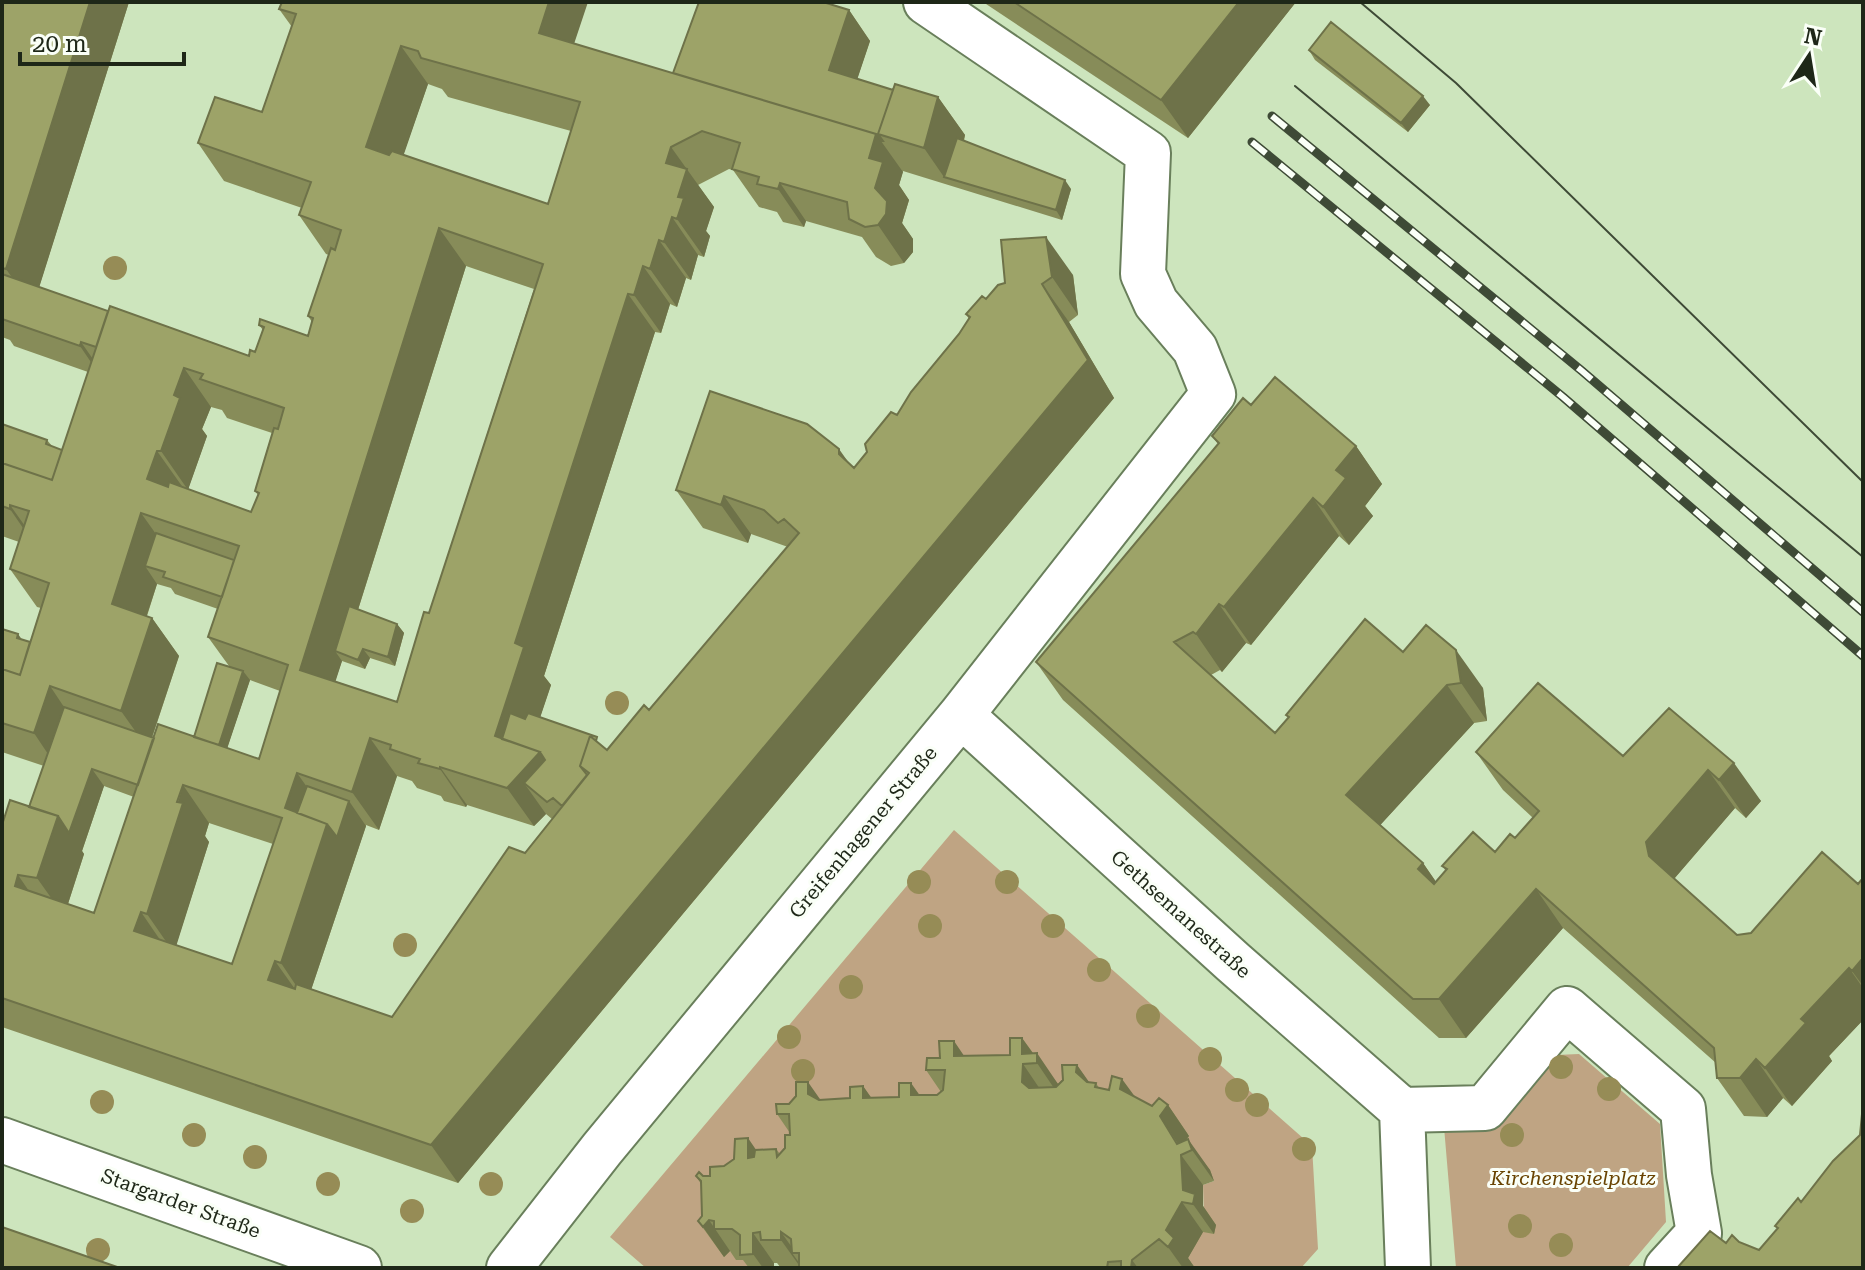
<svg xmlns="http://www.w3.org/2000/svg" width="1865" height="1270" viewBox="0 0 1865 1270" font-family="'Roboto Serif',serif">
  <rect width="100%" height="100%" fill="#cde5bd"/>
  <!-- green -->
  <path fill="#bfa483" d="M 954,830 L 1312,1146 L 1318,1249 L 1301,1268 L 1195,1268 L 1187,1260 L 1204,1221 L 1203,1185 L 1214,1181 L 1181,1146 L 1189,1135 L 1058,1094 L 1058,1084 L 962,1088 L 730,1251 L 753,1260 L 761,1268 L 646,1268 L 610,1237 Z
    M 1579,1054 L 1660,1124 L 1666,1222 L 1627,1268 L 1456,1268 L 1444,1127 L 1556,1055 Z"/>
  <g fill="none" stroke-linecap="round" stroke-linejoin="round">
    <defs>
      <path id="minor" d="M 961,715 L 1233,962 L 1402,1110 L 1485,1108 L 1567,1009 L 1683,1109 L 1689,1175 L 1699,1233 L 1667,1268
        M 1402,1110 L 1408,1268
        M 2,1140 L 359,1268
        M 509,1268 L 602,1149 L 961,715 L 1213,394 L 1195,349 L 1156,303 L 1143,274 L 1148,153 L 926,2"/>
    </defs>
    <!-- minor casing -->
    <use href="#minor" stroke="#697f5b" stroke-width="48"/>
    <!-- minor -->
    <use href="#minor" stroke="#fff" stroke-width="44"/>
    <!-- tram -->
    <path stroke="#3e4a36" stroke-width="2" d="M 1360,2 L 1456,83 L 1863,482
      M 1295,86 L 1863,557"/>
    <defs>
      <path id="rail" d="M 1272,116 L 1582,371 L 1863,612
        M 1252,142 L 1563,397 L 1863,656"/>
    </defs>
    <!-- rail casing -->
    <use href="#rail" stroke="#3e4a36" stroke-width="9"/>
    <!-- rail -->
    <use href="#rail" stroke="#fafff7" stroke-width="6" stroke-dasharray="18" stroke-linecap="butt"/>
  </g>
  <!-- trees -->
  <g fill="#968c56">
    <circle cx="115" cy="268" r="12"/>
    <circle cx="617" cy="703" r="12"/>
    <circle cx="919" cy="882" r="12"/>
    <circle cx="1007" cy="882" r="12"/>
    <circle cx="930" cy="926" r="12"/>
    <circle cx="1053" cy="926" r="12"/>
    <circle cx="405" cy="945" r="12"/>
    <circle cx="1099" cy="970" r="12"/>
    <circle cx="851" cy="987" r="12"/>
    <circle cx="1148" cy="1016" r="12"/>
    <circle cx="789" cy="1037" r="12"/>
    <circle cx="1210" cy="1059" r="12"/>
    <circle cx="1561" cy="1067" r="12"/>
    <circle cx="803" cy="1071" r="12"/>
    <circle cx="1609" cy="1089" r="12"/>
    <circle cx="1237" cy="1090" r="12"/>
    <circle cx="102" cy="1102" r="12"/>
    <circle cx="1257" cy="1105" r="12"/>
    <circle cx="194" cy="1135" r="12"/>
    <circle cx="1512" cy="1135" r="12"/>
    <circle cx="1304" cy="1149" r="12"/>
    <circle cx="255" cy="1157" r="12"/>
    <circle cx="328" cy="1184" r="12"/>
    <circle cx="491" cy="1184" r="12"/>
    <circle cx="412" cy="1211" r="12"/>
    <circle cx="1520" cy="1226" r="12"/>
    <circle cx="1561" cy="1245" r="12"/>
    <circle cx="98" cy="1250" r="12"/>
  </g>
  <!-- wall -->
  <path fill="#878c59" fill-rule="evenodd" d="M 2,2 L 129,2 L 39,287 L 108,311 L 249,356 L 255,352 L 263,330 L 259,325 L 308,336 L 312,322 L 308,316 L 329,255 L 326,254 L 299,215 L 302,208 L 224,181 L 198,143 L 262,112 L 292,27 L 279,9 L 574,44 L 673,73 L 849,10 L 870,41 L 857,79 L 893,90 L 938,97 L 965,135 L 964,141 L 1071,189 L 1062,220 L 903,171 L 899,185 L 909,200 L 902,223 L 913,239 L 913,252 L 904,263 L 891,266 L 876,257 L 862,237 L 806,221 L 804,227 L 783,222 L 777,212 L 759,207 L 733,170 L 729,169 L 698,185 L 714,207 L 706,231 L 710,236 L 704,257 L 698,255 L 691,280 L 686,278 L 677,307 L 670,304 L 661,333 L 655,332 L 544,676 L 551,685 L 540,717 L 607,750 L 649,710 L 788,547 L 751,534 L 748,543 L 703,528 L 676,490 L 850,465 L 854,468 L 897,415 L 959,334 L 969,319 L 966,314 L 1005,283 L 1001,240 L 1073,275 L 1078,315 L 1069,322 L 1114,398 L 458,1183 L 2,1027 L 2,825 L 29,807 L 44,766 L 2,752 L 2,629 L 23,640 L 30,642 L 41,608 L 37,607 L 10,569 L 19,542 L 2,536 L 2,424 L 47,440 L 52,446 L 62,450 L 88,372 L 14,346 L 10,340 L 2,337 ZM 428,84 L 442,89 L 448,97 L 571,131 L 548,204 L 403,155 ZM 466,266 L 534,289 L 429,613 L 397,702 L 335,681 L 342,661 L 365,669 L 370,658 L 395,666 L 404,633 L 397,624 L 358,610 ZM 211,407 L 222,410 L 227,418 L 272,433 L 255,491 L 258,495 L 251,512 L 188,489 L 207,436 L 202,429 ZM 157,584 L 171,588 L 175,594 L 218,609 L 208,637 L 229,666 L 194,737 L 152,738 L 179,656 L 152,618 L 147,616 ZM 250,680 L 280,691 L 259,759 L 227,748 ZM 397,776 L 412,781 L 417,788 L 441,796 L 444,801 L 466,807 L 467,805 L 534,826 L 546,814 L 552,819 L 392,1017 L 311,990 L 366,826 L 366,825 L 379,830 ZM 104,786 L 134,797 L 94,913 L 68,904 L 84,854 L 82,851 ZM 209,823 L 273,844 L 232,964 L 176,945 L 209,842 L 205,836 Z
    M 983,2 L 1296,2 L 1188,138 Z
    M 1309,50 L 1430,105 L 1408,132 L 1315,60 Z
    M 1251,405 L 1356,446 L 1382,484 L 1365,506 L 1373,516 L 1349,545 L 1339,536 L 1251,645 L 1246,643 L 1222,672 L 1220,670 L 1211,675 L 1275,733 L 1288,718 L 1286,715 L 1403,652 L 1483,688 L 1487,721 L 1474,723 L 1380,825 L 1423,863 L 1436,882 L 1446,871 L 1442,866 L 1495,852 L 1515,838 L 1533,818 L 1503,790 L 1476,752 L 1623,756 L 1669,708 L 1761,801 L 1746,818 L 1735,808 L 1674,879 L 1737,935 L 1751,933 L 1858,884 L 1863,878 L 1863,1020 L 1829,1056 L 1832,1061 L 1792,1106 L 1783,1098 L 1767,1117 L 1744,1116 L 1717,1078 L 1716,1063 L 1563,928 L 1466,1038 L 1439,1038 L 1063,700 L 1036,662 L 1218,444 L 1212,436 Z
    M 1022,1038 L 1033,1053 L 1058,1084 L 1077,1065 L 1089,1083 L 1096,1083 L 1099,1088 L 1135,1097 L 1152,1106 L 1168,1105 L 1189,1136 L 1186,1140 L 1210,1170 L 1214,1181 L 1203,1185 L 1203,1206 L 1216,1225 L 1214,1234 L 1203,1232 L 1188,1258 L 1195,1268 L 781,1268 L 777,1263 L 774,1263 L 774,1268 L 749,1268 L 743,1260 L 736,1260 L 730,1251 L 724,1257 L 698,1221 L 702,1216 L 701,1184 L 696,1176 L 710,1176 L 724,1166 L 756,1150 L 776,1149 L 780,1154 L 785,1148 L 790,1133 L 777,1114 L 789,1104 L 850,1098 L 863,1086 L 871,1098 L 937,1095 L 941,1092 L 926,1070 L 940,1058 L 1010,1055 Z"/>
  <!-- shaded-wall -->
  <path fill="#6e7249" d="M 90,2 L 129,2 L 33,307 L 6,269 Z
    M 549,2 L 588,2 L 565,71 L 539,33 Z
    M 1239,2 L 1296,2 L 1188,138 L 1161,100 Z
    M 849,10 L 870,41 L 850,101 L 829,70 Z
    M 401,46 L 428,84 L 393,186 L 366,147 Z
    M 1423,96 L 1430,105 L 1408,132 L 1401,123 Z
    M 938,97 L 965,135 L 953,180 L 944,177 L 924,148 Z
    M 876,134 L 903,172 L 899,185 L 909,200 L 902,223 L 913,239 L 913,252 L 904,263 L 878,225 L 875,188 L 869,158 Z
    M 671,147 L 714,207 L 706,231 L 710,236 L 704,257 L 677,219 L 678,197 L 666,163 Z
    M 1065,180 L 1071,189 L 1062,220 L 1056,210 Z
    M 780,183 L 806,221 L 804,227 L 778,189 Z
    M 672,217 L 698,255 L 691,280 L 664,242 Z
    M 439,228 L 466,266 L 344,654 L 335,651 L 342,661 L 327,708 L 300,670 Z
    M 1046,237 L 1073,275 L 1078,315 L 1052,277 Z
    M 659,240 L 686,278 L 677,307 L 650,269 Z
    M 643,266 L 670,304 L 661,333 L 634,295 Z
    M 1042,284 L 1069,322 L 1114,398 L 458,1183 L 431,1145 Z
    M 628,294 L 655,332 L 544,676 L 551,685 L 528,754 L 495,736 L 515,643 Z
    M 81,342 L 102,372 L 101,377 L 80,346 Z
    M 184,368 L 211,407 L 202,429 L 207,436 L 188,490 L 161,451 L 174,395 Z
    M 1356,446 L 1382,484 L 1365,506 L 1373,516 L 1349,545 L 1323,507 L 1336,470 Z
    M 839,449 L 866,487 L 839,454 Z
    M 157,451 L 184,489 L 173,517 L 147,479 Z
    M 724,496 L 751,534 L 748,543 L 721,505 Z
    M 1313,498 L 1339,536 L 1251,645 L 1224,607 Z
    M 10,505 L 37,543 L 36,547 L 10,509 Z
    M 141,513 L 168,551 L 145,566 L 157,584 L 138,642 L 112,604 Z
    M 1219,604 L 1246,643 L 1222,672 L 1196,634 Z
    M 152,618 L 179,656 L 148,749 L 121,711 Z
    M 397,624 L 404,633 L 395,666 L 388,657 Z
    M 18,634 L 33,655 L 50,686 L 76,725 L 60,772 L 34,733 L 17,638 Z
    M 363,649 L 370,658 L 365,669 L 358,660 Z
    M 1456,650 L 1483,688 L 1487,721 L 1461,683 Z
    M 243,671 L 250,680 L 219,773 L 213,763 Z
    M 1447,685 L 1474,723 L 1373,833 L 1346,795 Z
    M 370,738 L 397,776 L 379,830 L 352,792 Z
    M 540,752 L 567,790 L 553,798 L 524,783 L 546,814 L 534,826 L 507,788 Z
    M 1734,763 L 1761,801 L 1746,818 L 1719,780 Z
    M 440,767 L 467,805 L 466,807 L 440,769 Z
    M 92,769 L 104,786 L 82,851 L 84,854 L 64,916 L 37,878 L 58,816 Z
    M 1708,770 L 1735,808 L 1673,880 L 1649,856 L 1646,842 Z
    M 297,773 L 324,811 L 294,822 L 285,808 Z
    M 183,785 L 209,823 L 205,836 L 209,842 L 174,953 L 147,914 Z
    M 349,801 L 366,826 L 307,1002 L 281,963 L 327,824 Z
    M 1423,863 L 1450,902 L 1418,869 Z
    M 18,875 L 44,913 L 15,886 Z
    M 1536,889 L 1563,928 L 1466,1038 L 1439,999 Z
    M 141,912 L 167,950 L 134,931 Z
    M 1863,958 L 1863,986 L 1852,971 Z
    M 275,961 L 302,999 L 268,980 Z
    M 1849,968 L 1863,988 L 1863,1020 L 1829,1056 L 1832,1061 L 1792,1106 L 1765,1068 L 1801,1019 Z
    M 1022,1038 L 1037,1059 L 1037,1053 L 1058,1084 L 1058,1094 L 1037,1063 L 1022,1054 Z
    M 954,1041 L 975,1072 L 954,1056 Z
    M 1756,1059 L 1783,1098 L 1767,1117 L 1740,1078 Z
    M 1023,1064 L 1044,1095 L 1044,1112 L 1022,1082 Z
    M 1077,1065 L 1099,1096 L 1076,1072 Z
    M 1122,1079 L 1144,1109 L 1120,1089 Z
    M 808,1082 L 829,1112 L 808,1094 Z
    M 911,1083 L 933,1114 L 911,1095 Z
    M 863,1086 L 885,1117 L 863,1098 Z
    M 1168,1105 L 1189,1136 L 1181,1146 L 1184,1153 L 1160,1116 Z
    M 748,1138 L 769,1169 L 748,1158 Z
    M 1188,1139 L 1210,1170 L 1214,1181 L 1192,1150 Z
    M 1181,1155 L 1203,1185 L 1203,1206 L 1216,1225 L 1214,1234 L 1183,1190 Z
    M 1182,1202 L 1203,1232 L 1188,1258 L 1195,1268 L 1183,1268 L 1168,1247 L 1166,1230 Z
    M 709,1220 L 730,1251 L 724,1257 L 703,1227 Z
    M 781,1232 L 796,1253 L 792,1253 L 803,1268 L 801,1268 L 781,1240 Z
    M 753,1233 L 774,1263 L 774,1268 L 763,1268 L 753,1254 Z
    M 1132,1260 L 1138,1268 L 1131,1268 Z"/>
  <!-- building -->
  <path fill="#9da368" stroke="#6e7249" stroke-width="2" fill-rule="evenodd" d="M 2,2 L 90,2 L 6,269 L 2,268 Z
    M 282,2 L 549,2 L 539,33 L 876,134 L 869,158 L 883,162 L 875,188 L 887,201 L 886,214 L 878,225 L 865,227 L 849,219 L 847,202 L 780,183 L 778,189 L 757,184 L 759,177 L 732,169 L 740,143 L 702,131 L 671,147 L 666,163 L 687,169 L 678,197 L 684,198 L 677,219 L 672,217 L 664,242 L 659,240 L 650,269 L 643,266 L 634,295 L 628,294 L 515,643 L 524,647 L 495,736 L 540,752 L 507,788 L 440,767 L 440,769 L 418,763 L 420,759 L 390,749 L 391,745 L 370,738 L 352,792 L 297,773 L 285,808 L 327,824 L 281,963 L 275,961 L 268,980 L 295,989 L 296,984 L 392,1017 L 509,847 L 525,853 L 589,773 L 580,766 L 590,736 L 607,750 L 644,705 L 649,710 L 799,533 L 784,519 L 778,523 L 764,510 L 724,496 L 721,505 L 676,490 L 710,391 L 807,424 L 839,449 L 839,454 L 854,468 L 867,452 L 865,444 L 891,412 L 897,415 L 911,392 L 959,334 L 970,317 L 966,314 L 982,296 L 986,299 L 998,285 L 1005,283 L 1001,240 L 1046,237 L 1052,277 L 1042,284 L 1088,360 L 431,1145 L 2,998 L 2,825 L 10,800 L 58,816 L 37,878 L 18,875 L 15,886 L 94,913 L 158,724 L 259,759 L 288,665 L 208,637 L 239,546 L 141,513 L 112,604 L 152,618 L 121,711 L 50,686 L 34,733 L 2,723 L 2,669 L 20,675 L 49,583 L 10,569 L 29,511 L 10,505 L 10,509 L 2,506 L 2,463 L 52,480 L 110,306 L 249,356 L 250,350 L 255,352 L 264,327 L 259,325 L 260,319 L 308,336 L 313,318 L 308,316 L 331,248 L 335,250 L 341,230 L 299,215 L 311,182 L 198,143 L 215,97 L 262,112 L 296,14 L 279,9 ZM 401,46 L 418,51 L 421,58 L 580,102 L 548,204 L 392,151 L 389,155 L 366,147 ZM 439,228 L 543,264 L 429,613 L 424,612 L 397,702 L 300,670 ZM 184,368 L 203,374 L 200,379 L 284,408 L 278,429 L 274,428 L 255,491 L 259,493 L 251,512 L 169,482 L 168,487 L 147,479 L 157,451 L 161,451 L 180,398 L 174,395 ZM 183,785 L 282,818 L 232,964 L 134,931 L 141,912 L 147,914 L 183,803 L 177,802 Z
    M 699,2 L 823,2 L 849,10 L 829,70 L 893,90 L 878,134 L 883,141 L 881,141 L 876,134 L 673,73 Z
    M 1014,2 L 1239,2 L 1161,100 Z
    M 1331,22 L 1423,96 L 1401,123 L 1309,50 Z
    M 895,84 L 938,97 L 924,148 L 878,134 Z
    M 957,138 L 1065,180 L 1056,210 L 944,177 Z
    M 2,274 L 108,311 L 96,347 L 81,342 L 80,346 L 2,319 Z
    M 1275,377 L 1356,446 L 1336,470 L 1346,478 L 1323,507 L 1313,498 L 1224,607 L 1219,604 L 1196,634 L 1193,632 L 1174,642 L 1275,733 L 1289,717 L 1286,715 L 1365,619 L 1403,652 L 1426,625 L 1456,650 L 1461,683 L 1447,685 L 1346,795 L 1423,863 L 1418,869 L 1434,884 L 1447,869 L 1442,866 L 1473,832 L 1495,852 L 1510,834 L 1515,838 L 1539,811 L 1476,752 L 1538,683 L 1623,756 L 1669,708 L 1734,763 L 1719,780 L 1708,770 L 1646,842 L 1649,856 L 1737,935 L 1751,933 L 1822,852 L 1858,884 L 1863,878 L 1863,958 L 1852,971 L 1849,968 L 1801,1019 L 1806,1023 L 1765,1068 L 1756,1059 L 1740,1078 L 1717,1078 L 1714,1048 L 1536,889 L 1439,999 L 1413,999 L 1036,662 L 1219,443 L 1212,436 L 1243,398 L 1251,405 Z
    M 2,424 L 47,440 L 46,444 L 62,450 L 52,480 L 2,463 Z
    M 156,533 L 234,560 L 222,597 L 163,577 L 165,572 L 145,566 Z
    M 349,606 L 397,624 L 388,657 L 363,649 L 358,660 L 335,651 Z
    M 2,629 L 18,634 L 17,638 L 30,642 L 20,675 L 2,669 Z
    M 217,663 L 243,671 L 219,745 L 194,737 Z
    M 64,707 L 154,738 L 138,785 L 92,769 L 69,833 L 58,816 L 29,807 Z
    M 510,713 L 525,719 L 528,713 L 597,737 L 596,741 L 590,736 L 580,766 L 587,775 L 562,806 L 553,798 L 547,802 L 524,783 L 545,760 L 540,752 L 502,739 Z
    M 307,786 L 349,801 L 337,837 L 327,824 L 297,813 Z
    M 1010,1038 L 1022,1038 L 1022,1054 L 1037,1053 L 1037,1063 L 1023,1064 L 1022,1082 L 1029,1088 L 1056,1087 L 1063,1080 L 1062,1065 L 1077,1065 L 1076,1072 L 1087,1082 L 1096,1083 L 1095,1087 L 1109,1090 L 1112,1076 L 1122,1079 L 1120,1089 L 1152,1106 L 1159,1098 L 1168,1105 L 1160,1116 L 1177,1144 L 1188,1139 L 1192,1150 L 1181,1155 L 1183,1190 L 1195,1194 L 1193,1204 L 1182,1202 L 1166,1230 L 1174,1238 L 1168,1247 L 1159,1239 L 1132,1260 L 1131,1268 L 1121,1268 L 1121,1261 L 1108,1262 L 1107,1268 L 799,1268 L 799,1253 L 792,1253 L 791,1239 L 781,1232 L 781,1240 L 761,1240 L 760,1232 L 753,1233 L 753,1254 L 740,1255 L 740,1235 L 732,1229 L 714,1229 L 714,1221 L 709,1220 L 703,1227 L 698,1221 L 702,1216 L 701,1181 L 696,1176 L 699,1172 L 703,1176 L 710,1176 L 710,1167 L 724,1166 L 734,1159 L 735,1139 L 748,1138 L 748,1158 L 754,1157 L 755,1150 L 776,1149 L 777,1157 L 785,1148 L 785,1135 L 790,1135 L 789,1114 L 777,1114 L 776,1104 L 789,1104 L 796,1096 L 796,1082 L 808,1082 L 808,1094 L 819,1100 L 850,1098 L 850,1087 L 863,1086 L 863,1098 L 899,1097 L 899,1083 L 911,1083 L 911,1095 L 937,1095 L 943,1090 L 945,1070 L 926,1070 L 927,1058 L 940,1058 L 939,1041 L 954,1041 L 954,1056 L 1010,1055 Z
    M 1863,1112 L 1863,1268 L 1677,1268 L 1710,1231 L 1726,1243 L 1732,1235 L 1739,1242 L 1759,1250 L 1778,1228 L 1775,1226 L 1798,1198 L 1801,1202 L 1833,1161 L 1860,1135 L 1862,1114 Z
    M 2,1227 L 120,1268 L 2,1268 Z"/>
  <g text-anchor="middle" stroke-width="6" stroke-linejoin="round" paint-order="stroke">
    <!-- street labels -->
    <g font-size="20" fill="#1e2718" stroke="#fafff7">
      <text transform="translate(863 832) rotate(-50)" y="7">Greifenhagener Straße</text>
      <text transform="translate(1181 914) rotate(42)" y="7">Gethsemanestraße</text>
      <text transform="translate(181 1203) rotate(20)" y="7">Stargarder Straße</text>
    </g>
    <!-- park labels -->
    <g font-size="20" font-style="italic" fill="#694402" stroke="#fafff7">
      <text x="1573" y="1185">Kirchenspielplatz</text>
    </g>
  </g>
  <!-- border -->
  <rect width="1865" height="1270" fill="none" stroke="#1e2718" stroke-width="8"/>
  <!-- north arrow -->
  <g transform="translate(1809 56) rotate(12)" stroke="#fafff7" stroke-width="6" paint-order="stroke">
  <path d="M0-6L14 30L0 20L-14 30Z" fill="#1e2718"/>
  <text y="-12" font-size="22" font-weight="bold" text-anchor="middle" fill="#1e2718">N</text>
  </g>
  <!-- scale -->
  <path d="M20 52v12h164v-12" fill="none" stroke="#1e2718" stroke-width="4"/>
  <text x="32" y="52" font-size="24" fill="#1e2718" stroke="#fafff7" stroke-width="6" paint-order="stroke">20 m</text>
</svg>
